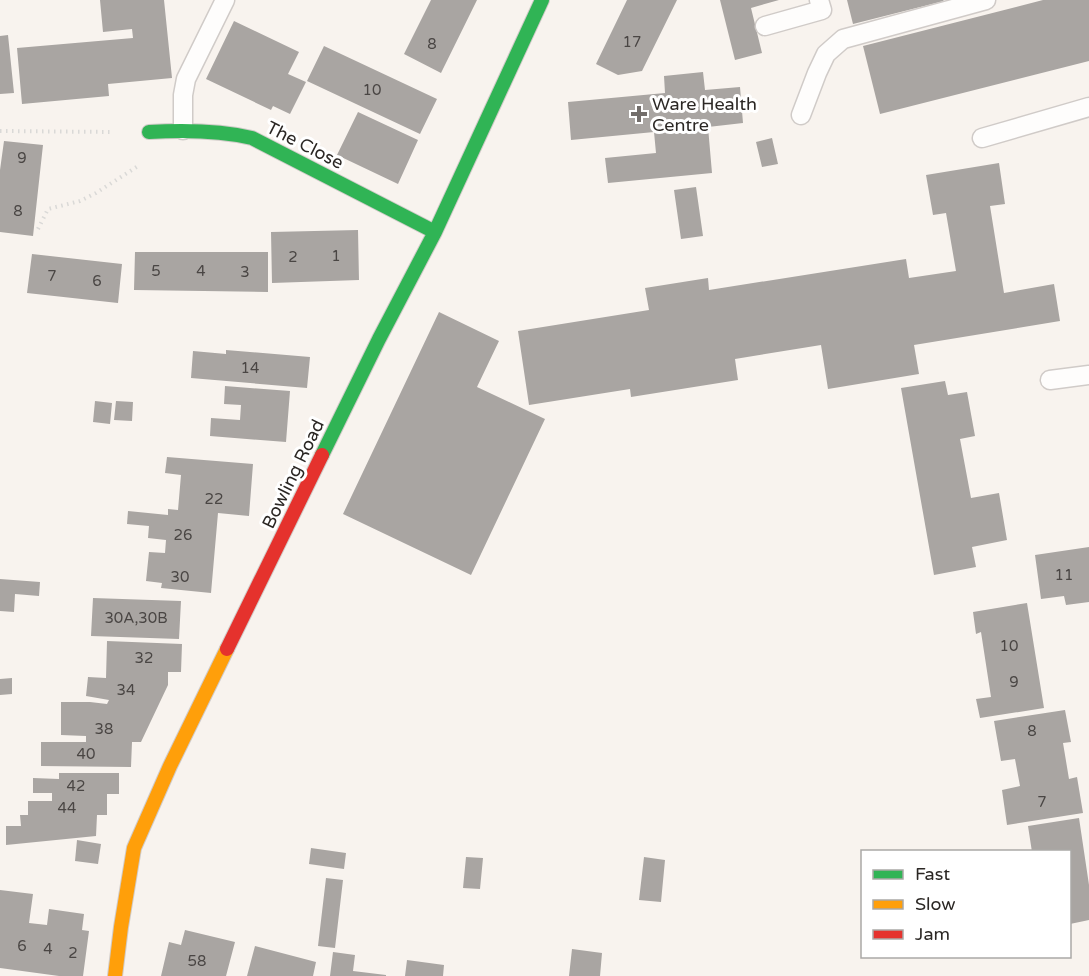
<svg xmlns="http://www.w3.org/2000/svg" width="1089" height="976" viewBox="0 0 1089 976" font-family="'Varela Round',sans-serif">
  <rect width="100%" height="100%" fill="#f8f3ee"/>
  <!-- building -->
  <path fill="#a9a5a2" d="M 100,0 L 164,0 L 172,78 L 108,84 L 109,96 L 22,104 L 17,48 L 133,38 L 132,29 L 103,32 Z
    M 431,0 L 477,0 L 441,73 L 404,54 Z
    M 627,0 L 677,0 L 642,71 L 618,75 L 596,64 Z
    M 720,0 L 779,0 L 751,8 L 762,53 L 735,60 Z
    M 847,0 L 943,0 L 944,1 L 853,24 Z
    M 1043,0 L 1089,0 L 1089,61 L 880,114 L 863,46 Z
    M 234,21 L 299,52 L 288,74 L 306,82 L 290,114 L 273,106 L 271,110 L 206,79 Z
    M 8,35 L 14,93 L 0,94 L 0,36 Z
    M 324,46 L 437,99 L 420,134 L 307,81 Z
    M 703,72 L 705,90 L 740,87 L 743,123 L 708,127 L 712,173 L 608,183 L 605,158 L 656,153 L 654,132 L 571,140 L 568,102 L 665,93 L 664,76 Z
    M 358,112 L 418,140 L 398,184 L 337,155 Z
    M 772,138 L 778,164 L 762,167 L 756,142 Z
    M 4,141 L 43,145 L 33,236 L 0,232 L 0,170 Z
    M 999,163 L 1005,204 L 990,206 L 1004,293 L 1054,284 L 1060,321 L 914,345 L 919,374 L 828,389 L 821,345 L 735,359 L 738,380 L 631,397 L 630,389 L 529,405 L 518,331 L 649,310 L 645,288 L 708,278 L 709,290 L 906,259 L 909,278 L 956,271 L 946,213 L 933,215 L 926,175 Z
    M 696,187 L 703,236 L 681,239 L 674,190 Z
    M 358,230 L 359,280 L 272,283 L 271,232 Z
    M 135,252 L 268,252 L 268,292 L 134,290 Z
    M 32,254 L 122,264 L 118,303 L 27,293 Z
    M 439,312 L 499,341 L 477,387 L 545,419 L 471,575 L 343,514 Z
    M 226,350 L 310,357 L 307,388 L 191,378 L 193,351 L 226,354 Z
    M 945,381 L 948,395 L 967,392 L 975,436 L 960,439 L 971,498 L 999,493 L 1007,540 L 972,547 L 976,567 L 934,575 L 901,388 Z
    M 225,386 L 290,391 L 286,442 L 210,436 L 211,418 L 240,420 L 241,405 L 224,404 Z
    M 95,401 L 112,403 L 110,424 L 93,422 Z
    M 116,401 L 133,402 L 132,421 L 114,420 Z
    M 167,457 L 253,464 L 249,516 L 218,513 L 211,593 L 161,588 L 162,583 L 146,581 L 149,552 L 165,553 L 166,540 L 148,538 L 149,526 L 127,524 L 128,511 L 168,515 L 168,509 L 178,510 L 181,475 L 165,473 Z
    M 1089,547 L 1089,602 L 1066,605 L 1064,596 L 1041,599 L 1035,555 Z
    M 0,579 L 40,582 L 39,596 L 15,594 L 14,612 L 0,611 Z
    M 93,598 L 181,601 L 179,639 L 91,636 Z
    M 1027,603 L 1044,708 L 980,718 L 976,699 L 991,697 L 981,632 L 976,634 L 973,612 Z
    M 107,641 L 182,644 L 181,672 L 168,672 L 168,685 L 141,742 L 132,742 L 131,767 L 41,766 L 41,742 L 86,742 L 86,736 L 61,735 L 61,702 L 90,702 L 107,704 L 109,700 L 86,696 L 88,677 L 106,678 Z
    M 12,678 L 12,694 L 0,695 L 0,679 Z
    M 1065,710 L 1071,742 L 1063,743 L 1069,779 L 1077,777 L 1083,813 L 1007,825 L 1002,790 L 1020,786 L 1015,759 L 1001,761 L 994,721 Z
    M 59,773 L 119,773 L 119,794 L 107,794 L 107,815 L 97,815 L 96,836 L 6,845 L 6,826 L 21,826 L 20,815 L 28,815 L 28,801 L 52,801 L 52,793 L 33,793 L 33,778 L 59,779 Z
    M 1079,818 L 1089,885 L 1089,920 L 1070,924 L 1070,852 L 1032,852 L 1028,826 Z
    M 77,840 L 101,844 L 98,864 L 75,861 Z
    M 311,848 L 346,853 L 344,869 L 309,864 Z
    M 466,857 L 483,858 L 480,889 L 463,888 Z
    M 644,857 L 665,860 L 661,902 L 639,900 Z
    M 326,878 L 343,880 L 335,948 L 318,946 Z
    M 0,890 L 33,894 L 29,923 L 47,925 L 49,909 L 84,914 L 82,930 L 89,931 L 83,976 L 59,976 L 0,968 Z
    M 185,930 L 235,942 L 226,976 L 161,976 L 169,942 L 181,945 Z
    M 255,946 L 316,962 L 313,976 L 247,976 Z
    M 572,949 L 602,953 L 600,976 L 569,976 Z
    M 333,952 L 355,955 L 353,971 L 386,975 L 386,976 L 330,976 Z
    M 407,960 L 444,965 L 443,976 L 405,976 Z"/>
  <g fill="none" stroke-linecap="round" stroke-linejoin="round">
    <defs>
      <path id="lane" d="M 765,26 L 822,10 L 819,0
        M 801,115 L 817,73 L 826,54 L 843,39 L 986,0
        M 183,130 L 183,95 L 186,79 L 225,0
        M 982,138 L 1089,107
        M 1050,380 L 1089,375"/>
      <path id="fast" d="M 149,132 C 184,130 218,130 252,138 L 435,232
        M 322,455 L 379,339 L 435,232 L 542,0"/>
      <path id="slow" d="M 115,976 L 121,927 L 134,848 L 170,766 L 227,649"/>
      <path id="jam" d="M 227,649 L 322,455"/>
    </defs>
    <!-- lane casing -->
    <use href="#lane" stroke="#d0cbc8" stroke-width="21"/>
    <!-- fast casing -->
    <use href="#fast" stroke="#d0cbc8" stroke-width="16"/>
    <!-- slow casing -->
    <use href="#slow" stroke="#d0cbc8" stroke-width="16"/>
    <!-- jam casing -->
    <use href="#jam" stroke="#d0cbc8" stroke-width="16"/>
    <!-- path -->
    <path stroke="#dad9d7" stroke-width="4" stroke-dasharray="1.5 4.5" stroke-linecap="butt" d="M 0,131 L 113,132
      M 38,229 L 48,209 L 80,201 L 96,193 L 138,166"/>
    <!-- lane -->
    <use href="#lane" stroke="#fefdfc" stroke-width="18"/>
    <!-- fast -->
    <use href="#fast" stroke="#30b455" stroke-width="14"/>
    <!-- slow -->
    <use href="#slow" stroke="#ff9f0a" stroke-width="14"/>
    <!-- jam -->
    <use href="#jam" stroke="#e5322d" stroke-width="14"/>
  </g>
  <!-- markers -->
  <path fill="#736e6b" stroke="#fff" stroke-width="2" d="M636 105h6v6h6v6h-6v6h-6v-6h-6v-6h6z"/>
  <g text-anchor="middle" stroke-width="6" stroke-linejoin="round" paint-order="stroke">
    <!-- number labels -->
    <g font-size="15" fill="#4a4644">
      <text x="632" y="47">17</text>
      <text x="432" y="49">8</text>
      <text x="372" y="95">10</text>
      <text x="22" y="163">9</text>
      <text x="18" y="216">8</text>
      <text x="336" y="261">1</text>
      <text x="293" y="262">2</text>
      <text x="156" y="276">5</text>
      <text x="201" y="276">4</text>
      <text x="245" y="277">3</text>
      <text x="52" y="281">7</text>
      <text x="97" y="286">6</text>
      <text x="250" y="373">14</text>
      <text x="214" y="504">22</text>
      <text x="183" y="540">26</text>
      <text x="1064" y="580">11</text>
      <text x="180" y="582">30</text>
      <text x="136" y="623">30A,30B</text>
      <text x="1009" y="651">10</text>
      <text x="144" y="663">32</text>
      <text x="1014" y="687">9</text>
      <text x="126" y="695">34</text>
      <text x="104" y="734">38</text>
      <text x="1032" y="736">8</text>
      <text x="86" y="759">40</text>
      <text x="76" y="791">42</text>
      <text x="1042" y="807">7</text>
      <text x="67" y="813">44</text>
      <text x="22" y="951">6</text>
      <text x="48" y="954">4</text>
      <text x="73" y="958">2</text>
      <text x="197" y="966">58</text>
    </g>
    <!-- poi labels -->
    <g font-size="18" fill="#2b2724" stroke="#fff" text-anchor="start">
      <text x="652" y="110">Ware Health<tspan x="652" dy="21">Centre</tspan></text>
    </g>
    <!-- street labels -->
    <g font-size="18" fill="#2b2724" stroke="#fff">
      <text transform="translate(305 145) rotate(27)" y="6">The Close</text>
      <text transform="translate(293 474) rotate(-64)" y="6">Bowling Road</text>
    </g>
  </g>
  <!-- legend -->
  <rect x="861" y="850" width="210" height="108" fill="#ffffff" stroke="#aaa9a7" stroke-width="1.5"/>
  <rect x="873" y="870" width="30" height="9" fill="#30b455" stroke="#aaa9a7" stroke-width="1.5"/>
  <text x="915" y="880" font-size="18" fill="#2b2724">Fast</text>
  <rect x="873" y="900" width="30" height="9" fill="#ff9f0a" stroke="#aaa9a7" stroke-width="1.5"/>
  <text x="915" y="910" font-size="18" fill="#2b2724">Slow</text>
  <rect x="873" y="930" width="30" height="9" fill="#e5322d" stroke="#aaa9a7" stroke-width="1.5"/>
  <text x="915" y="940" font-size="18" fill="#2b2724">Jam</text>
</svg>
